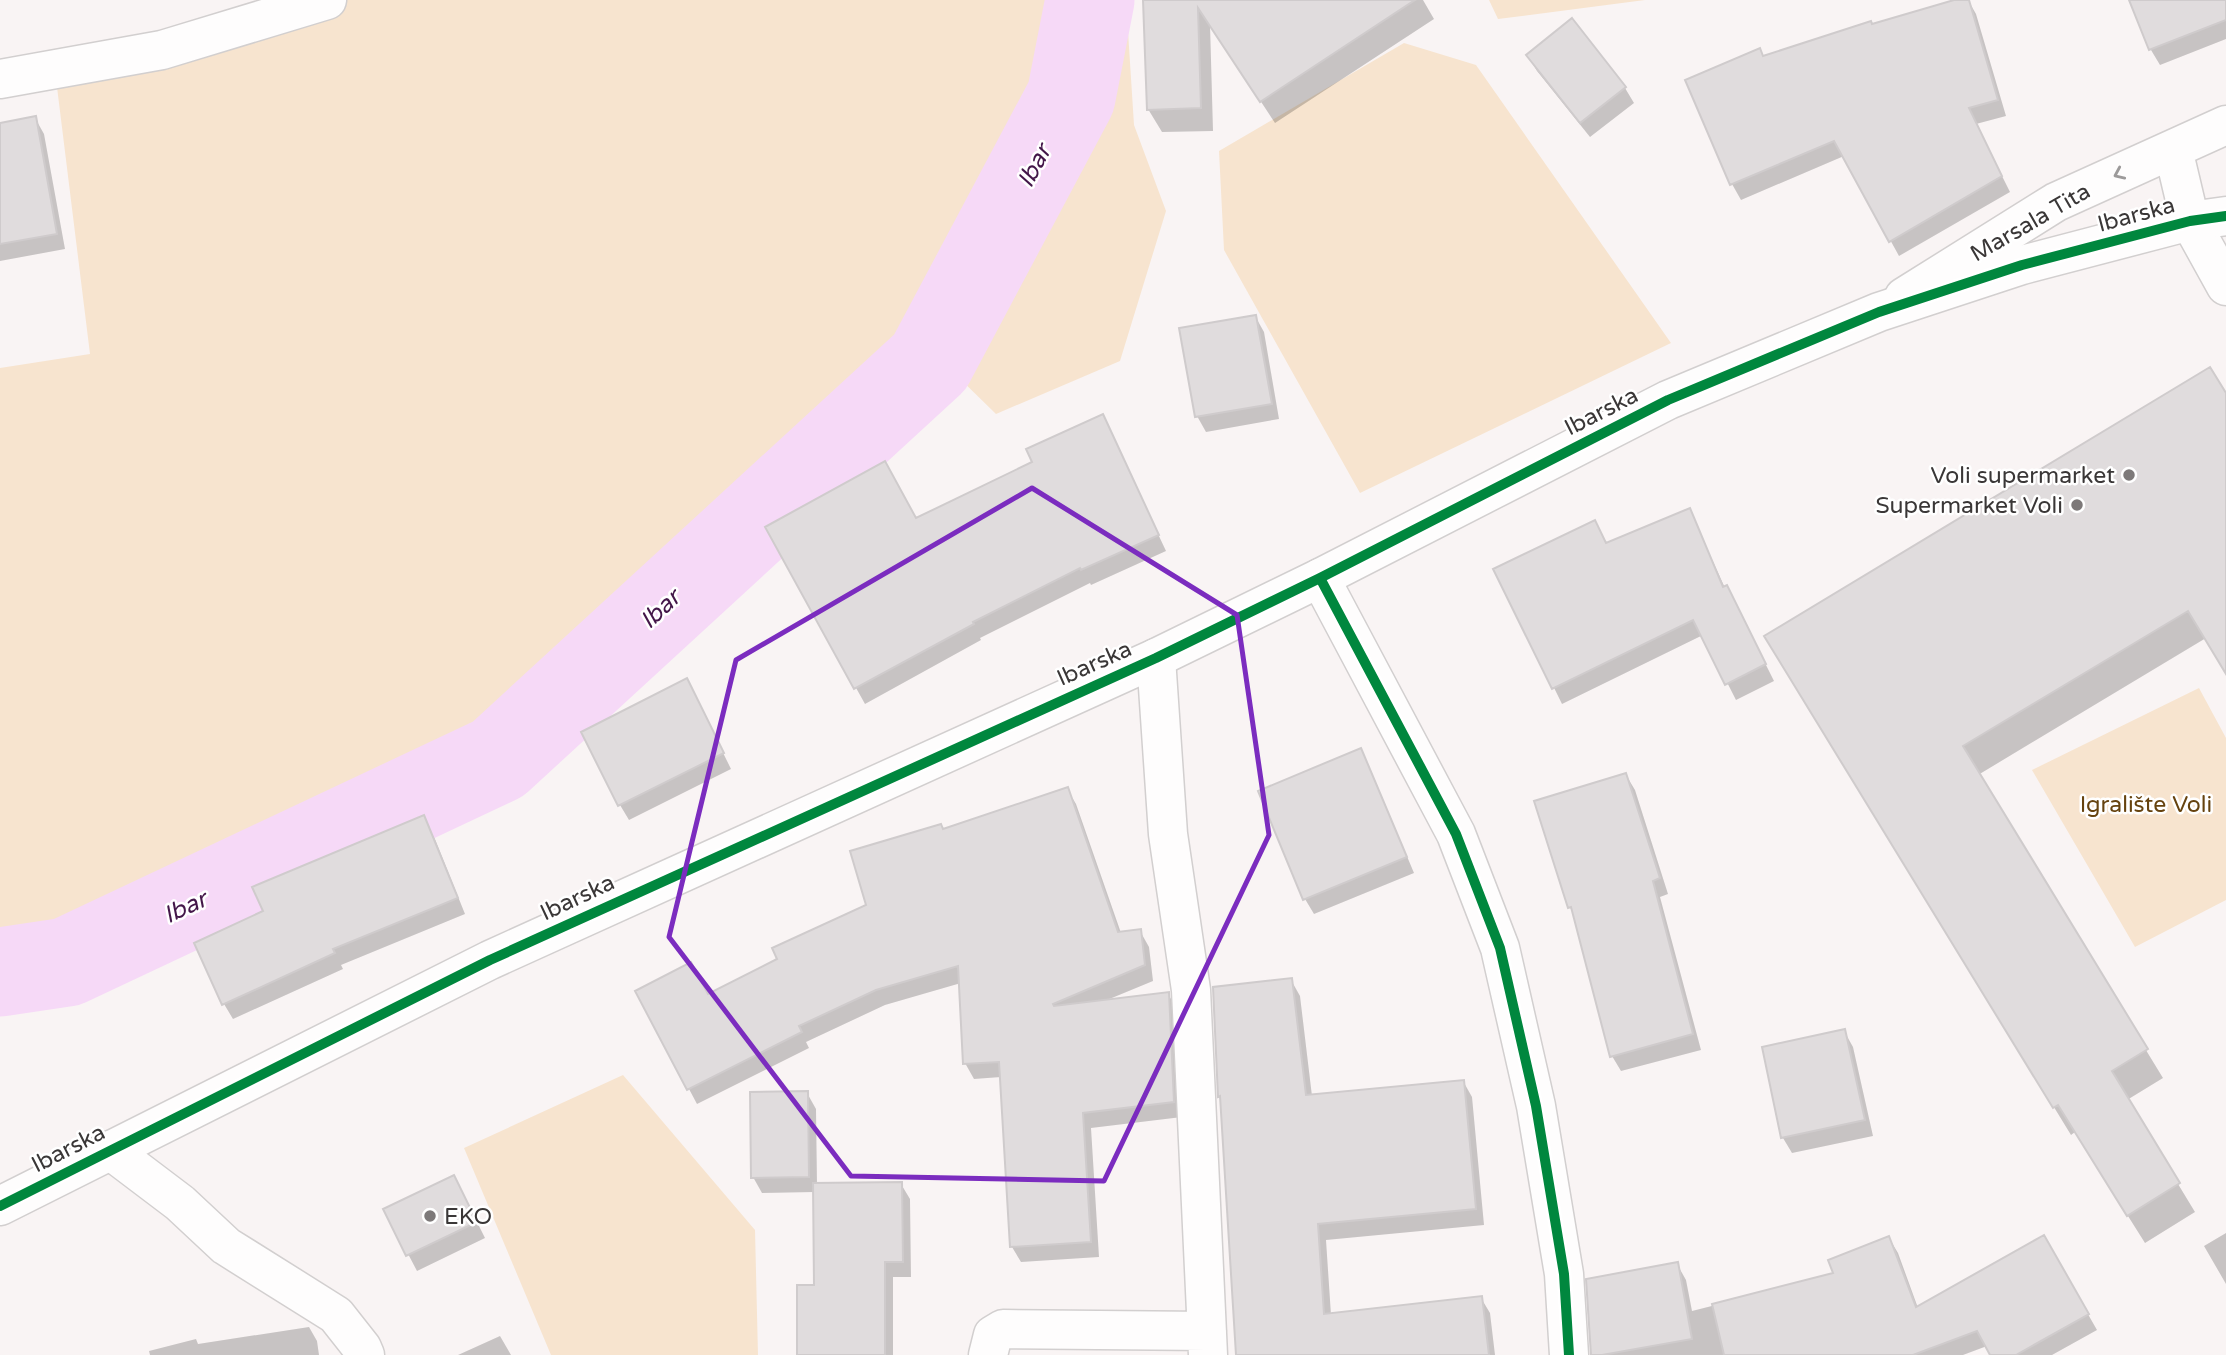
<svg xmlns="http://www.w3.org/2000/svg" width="2226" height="1355" viewBox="0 0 2226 1355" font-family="'Varela Round',sans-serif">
  <rect width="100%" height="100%" fill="#f9f4f4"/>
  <!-- green -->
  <path fill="#f7e4cf" d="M 343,0 L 1065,0 L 1045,91 L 915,352 L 492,738 L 63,929 L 0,940 L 0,368 L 90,354 L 57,87 Z
    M 1111,0 L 1126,0 L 1134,125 L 1166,211 L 1120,361 L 996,414 L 952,371 L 1090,114 Z
    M 1489,0 L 1645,0 L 1498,19 Z
    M 1404,43 L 1476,65 L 1671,343 L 1360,493 L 1224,250 L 1219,151 Z
    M 2199,688 L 2226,738 L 2226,900 L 2135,947 L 2032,770 Z
    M 623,1075 L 755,1230 L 758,1355 L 551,1355 L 464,1148 Z"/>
  <!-- shadow -->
  <path fill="#0003" d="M 1145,0 L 1423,0 L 1434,19 L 1275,123 L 1210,24 L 1213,131 L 1162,132 L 1148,109 Z
    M 1960,0 L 1968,0 L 1976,14 L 2006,116 L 1976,124 L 2010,192 L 1899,256 L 1844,156 L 1741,200 L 1732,184 L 1764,57 Z
    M 2131,0 L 2226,0 L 2226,39 L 2160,65 L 2151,50 Z
    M 1528,56 L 1625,88 L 1634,103 L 1590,137 L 1537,71 Z
    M 35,118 L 44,134 L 65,249 L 0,261 L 0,125 Z
    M 1255,316 L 1264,332 L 1279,419 L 1206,432 L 1197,416 Z
    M 2226,397 L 2226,672 L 2206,638 L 1978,775 L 2163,1078 L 2127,1100 L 2195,1212 L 2145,1243 L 2075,1132 L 2071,1135 L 1783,665 Z
    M 1103,417 L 1166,551 L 1091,585 L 1090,583 L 980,638 L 981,640 L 865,704 L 767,528 L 916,520 L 1034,463 Z
    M 1690,511 L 1725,588 L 1735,603 L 1774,681 L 1736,700 L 1703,635 L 1562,704 L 1496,570 L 1607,545 Z
    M 695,696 L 731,769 L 629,820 L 620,805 Z
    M 1360,750 L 1369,766 L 1414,873 L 1314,914 L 1305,899 Z
    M 1626,775 L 1635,790 L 1668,894 L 1660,897 L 1701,1050 L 1621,1071 L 1612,1056 L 1575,916 L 1570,907 Z
    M 1067,789 L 1076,804 L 1121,933 L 1140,931 L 1149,947 L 1153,981 L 1107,1000 L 1168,994 L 1177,1009 L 1182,1117 L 1091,1128 L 1099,1257 L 1021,1262 L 1012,1247 L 1001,1077 L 974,1079 L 965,1063 L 961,983 L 885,1005 L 806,1042 L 809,1048 L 697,1104 L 689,1089 L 708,996 L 780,960 L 868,905 L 944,831 Z
    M 423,817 L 432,832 L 465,914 L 341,965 L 343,969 L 233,1019 L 224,1004 Z
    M 1291,980 L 1300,996 L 1312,1096 L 1463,1081 L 1472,1097 L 1484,1225 L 1326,1240 L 1331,1315 L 1481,1298 L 1490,1313 L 1495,1355 L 1235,1355 L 1235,1350 L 1238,1350 L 1222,1100 L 1220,1096 Z
    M 1844,1031 L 1853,1047 L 1873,1136 L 1792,1153 L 1783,1138 L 1764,1049 Z
    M 807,1093 L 816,1109 L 817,1185 L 901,1184 L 910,1199 L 911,1277 L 893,1277 L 893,1355 L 799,1355 L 816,1287 L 815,1192 L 762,1193 L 753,1177 Z
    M 462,1192 L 485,1238 L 417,1271 L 385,1210 Z
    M 2226,1233 L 2226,1284 L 2204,1246 Z
    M 2044,1237 L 2097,1330 L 2052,1355 L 1992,1355 L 1987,1346 L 1963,1355 L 1593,1355 L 1677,1264 L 1686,1280 L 1692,1311 L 1835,1275 L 1889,1238 L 1898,1253 L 1918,1308 Z
    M 309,1327 L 317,1341 L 319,1355 L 150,1355 L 149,1351 L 196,1339 L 198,1344 Z
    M 500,1336 L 511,1355 L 458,1355 Z"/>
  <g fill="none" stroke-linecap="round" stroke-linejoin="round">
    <!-- river -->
    <path stroke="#f6d9f7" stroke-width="89" d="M 0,972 L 67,962 L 498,759 L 930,362 L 1071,97 L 1090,0"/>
  </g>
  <!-- building -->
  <path fill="#e0dcdd" stroke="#cfcbcc" stroke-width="2" d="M 1143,0 L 1415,0 L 1260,102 L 1198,8 L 1201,108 L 1147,110 Z
    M 1954,0 L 1969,0 L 1998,100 L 1969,108 L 2002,176 L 1889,242 L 1834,141 L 1730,185 L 1685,80 L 1760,48 L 1763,56 L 1871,21 L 1872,24 Z
    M 2129,0 L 2226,0 L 2226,20 L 2149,50 Z
    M 1572,18 L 1626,87 L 1580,123 L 1526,55 Z
    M 36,116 L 57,234 L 0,244 L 0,123 Z
    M 1256,315 L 1272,404 L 1195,417 L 1179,328 Z
    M 2210,367 L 2226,393 L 2226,674 L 2188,611 L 1963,746 L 2148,1049 L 2112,1071 L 2180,1183 L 2127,1216 L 2058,1105 L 2053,1108 L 1764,636 Z
    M 1103,414 L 1159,535 L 1081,570 L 1080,568 L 973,622 L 974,624 L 854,689 L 765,527 L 885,461 L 916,518 L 1032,462 L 1026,449 Z
    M 1690,508 L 1723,587 L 1727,585 L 1766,664 L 1725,685 L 1693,620 L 1552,689 L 1493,569 L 1595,520 L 1606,543 Z
    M 687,678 L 724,753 L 618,806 L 581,732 Z
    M 1361,748 L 1407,857 L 1303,900 L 1258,791 Z
    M 1626,773 L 1660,878 L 1653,881 L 1693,1034 L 1610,1057 L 1571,907 L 1568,908 L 1534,801 Z
    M 1068,787 L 1118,932 L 1141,929 L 1145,965 L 1053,1004 L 1054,1006 L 1169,992 L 1174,1102 L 1083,1113 L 1091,1242 L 1010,1247 L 999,1062 L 963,1064 L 958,966 L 876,990 L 799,1026 L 802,1032 L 687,1090 L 635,991 L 691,962 L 708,994 L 777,959 L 772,948 L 866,905 L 850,851 L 941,824 L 943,829 Z
    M 424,815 L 458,898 L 333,949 L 335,953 L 222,1005 L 194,943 L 263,911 L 252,887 Z
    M 1292,978 L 1306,1095 L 1464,1080 L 1476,1209 L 1318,1224 L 1324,1314 L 1482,1296 L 1489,1355 L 1236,1355 L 1220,1096 L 1218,1097 L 1213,987 Z
    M 1845,1029 L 1865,1120 L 1781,1138 L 1762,1047 Z
    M 808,1091 L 809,1177 L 751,1178 L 750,1092 Z
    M 454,1175 L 477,1222 L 406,1256 L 383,1209 Z
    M 902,1182 L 903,1262 L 885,1262 L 885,1355 L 797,1355 L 797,1285 L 814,1285 L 813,1183 Z
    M 2044,1235 L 2089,1314 L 2016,1355 L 1990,1355 L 1977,1331 L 1913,1355 L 1724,1355 L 1712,1304 L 1833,1273 L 1828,1260 L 1889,1236 L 1916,1307 Z
    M 1678,1262 L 1692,1339 L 1602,1355 L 1591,1355 L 1586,1279 Z"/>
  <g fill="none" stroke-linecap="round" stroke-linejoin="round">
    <defs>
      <path id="minor" d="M 0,79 L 162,50 L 327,0
        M 2173,149 L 2190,221 L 2226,286
        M 1904,297 L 2056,202 L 2226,125
        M 1320,578 L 1456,834 L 1500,948 L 1536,1106 L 1564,1274 L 1569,1355
        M 1156,658 L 1168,834 L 1191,990 L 1208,1355
        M 110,1150 L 180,1203 L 226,1246 L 336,1315 L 362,1348 L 365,1355
        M 988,1355 L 993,1335 L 1003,1329 L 1207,1331"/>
      <path id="major" d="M 0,1206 L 490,960 L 1156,658 L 1320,578 L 1668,400 L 1879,312 L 2022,265 L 2190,221 L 2226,216"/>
    </defs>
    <!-- minor casing -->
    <use href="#minor" stroke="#d2cfcf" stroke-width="41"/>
    <!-- major casing -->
    <use href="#major" stroke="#d2cfcf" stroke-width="41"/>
    <!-- minor -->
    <use href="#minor" stroke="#fefdfd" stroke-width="38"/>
    <!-- major -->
    <use href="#major" stroke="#fefdfd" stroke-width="38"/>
    <defs>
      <path id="cycleway" d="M 1320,578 L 1456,834 L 1500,948 L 1536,1106 L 1564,1274 L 1569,1355
        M 0,1206 L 490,960 L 1156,658 L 1320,578 L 1668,400 L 1879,312 L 2022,265 L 2190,221 L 2226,216"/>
    </defs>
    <!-- cycleway casing -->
    <use href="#cycleway" stroke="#fff" stroke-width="15"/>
    <!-- cycleway -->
    <use href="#cycleway" stroke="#00873e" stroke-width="10"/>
  </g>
  <!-- one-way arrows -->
  <defs><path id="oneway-chevron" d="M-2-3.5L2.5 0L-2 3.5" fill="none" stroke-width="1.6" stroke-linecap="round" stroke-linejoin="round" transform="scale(1.75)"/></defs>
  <use stroke="#9c9a9a" href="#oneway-chevron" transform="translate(2119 174) rotate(156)"/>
  <!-- marked area -->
  <path fill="none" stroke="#7b2cbf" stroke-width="5" stroke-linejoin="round" d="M 1032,488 L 1237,615 L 1269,835 L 1104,1181 L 851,1176 L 669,937 L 736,660 Z"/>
  <!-- markers -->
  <g fill="#7d7979" stroke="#fff" stroke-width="2.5">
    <circle cx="2129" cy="475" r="7"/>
    <circle cx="2077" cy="505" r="7"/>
    <circle cx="430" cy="1216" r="7"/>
  </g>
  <g text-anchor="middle" stroke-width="5" stroke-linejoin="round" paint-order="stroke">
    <!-- street labels -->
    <g font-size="23" fill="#3a3737" stroke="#fff">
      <text transform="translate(2136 214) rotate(-15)" y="8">Ibarska</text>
      <text transform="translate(2030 222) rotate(-30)" y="8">Marsala Tita</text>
      <text transform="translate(1601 411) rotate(-27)" y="8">Ibarska</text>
      <text transform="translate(1094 663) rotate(-24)" y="8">Ibarska</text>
      <text transform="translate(577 897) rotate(-25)" y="8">Ibarska</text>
      <text transform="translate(68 1148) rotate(-27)" y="8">Ibarska</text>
    </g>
    <!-- poi labels -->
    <g font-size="23" fill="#3a3737" stroke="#fff" text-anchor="end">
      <text x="2115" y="483">Voli supermarket</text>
      <text x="2063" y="513">Supermarket Voli</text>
      <text x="444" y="1224" text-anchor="start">EKO</text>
    </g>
    <!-- park labels -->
    <g font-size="23" fill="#66430f" stroke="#fff">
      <text x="2146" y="812">Igralište Voli</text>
    </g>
    <!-- water labels -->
    <g font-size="24" font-style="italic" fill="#431649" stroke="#fff">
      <text transform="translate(1034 166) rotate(-62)" y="8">Ibar</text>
      <text transform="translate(660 609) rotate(-43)" y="8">Ibar</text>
      <text transform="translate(185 907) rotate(-25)" y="8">Ibar</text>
    </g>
  </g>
</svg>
